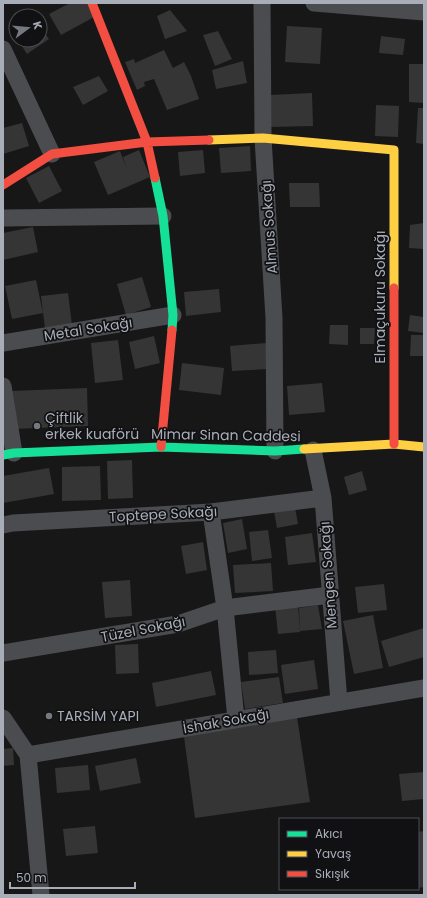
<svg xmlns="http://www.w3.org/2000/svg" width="427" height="898" viewBox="0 0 427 898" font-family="Poppins,sans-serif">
  <rect width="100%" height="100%" fill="#171717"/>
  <!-- building -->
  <path fill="#353536" d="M 70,3 L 88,3 L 96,16 L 61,35 L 49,14 Z
    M 170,10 L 187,31 L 165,39 L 157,16 Z
    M 40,26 L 49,39 L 27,54 L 18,40 L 40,40 Z
    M 287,26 L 322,28 L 320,64 L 285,62 Z
    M 218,31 L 232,59 L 215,66 L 203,35 Z
    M 381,36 L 405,39 L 403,55 L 379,53 Z
    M 164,50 L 173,68 L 184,62 L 191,76 L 199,99 L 167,110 L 154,79 L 144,82 L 145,86 L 137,90 L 125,62 L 134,59 L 135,63 Z
    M 243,61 L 247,83 L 216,89 L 212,70 Z
    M 409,64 L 424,64 L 424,103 L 409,102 Z
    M 99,76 L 108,91 L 83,105 L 73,87 Z
    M 312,93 L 313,126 L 271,127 L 270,95 Z
    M 376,105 L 399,106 L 398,137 L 375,136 Z
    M 418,108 L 424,108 L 424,144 L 416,143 Z
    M 22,123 L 29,146 L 3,154 L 3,128 Z
    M 250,146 L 251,171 L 221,173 L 219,148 Z
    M 139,150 L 150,177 L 108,195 L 94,162 L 120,151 L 127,169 L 123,157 Z
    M 203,150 L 205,173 L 180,176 L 178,152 Z
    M 49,166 L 62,191 L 39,203 L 26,178 Z
    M 289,183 L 319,183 L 320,207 L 290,207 Z
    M 424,223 L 424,249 L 409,248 L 410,225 Z
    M 33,227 L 38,252 L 3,260 L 3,233 Z
    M 142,277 L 151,307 L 126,315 L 117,284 Z
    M 36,280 L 43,313 L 12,319 L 5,286 Z
    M 219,289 L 221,312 L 186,316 L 184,292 Z
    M 68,293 L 72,325 L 45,328 L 41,296 Z
    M 410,315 L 424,317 L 424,333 L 408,331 Z
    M 330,325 L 348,325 L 348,345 L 329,344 Z
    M 360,328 L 375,328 L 374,344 L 360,344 Z
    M 411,335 L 424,335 L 424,356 L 410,356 Z
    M 154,336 L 160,363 L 135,369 L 129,342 Z
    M 118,340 L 123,380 L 95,383 L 91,343 Z
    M 266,343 L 267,369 L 232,371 L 230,346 Z
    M 182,363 L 224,368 L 221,395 L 179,390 Z
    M 322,383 L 325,412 L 289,415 L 287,386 Z
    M 87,388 L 88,426 L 13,429 L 11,391 Z
    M 132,460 L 133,498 L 108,499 L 107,461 Z
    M 100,466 L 101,500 L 62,501 L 62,467 Z
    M 49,468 L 54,494 L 3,503 L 3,476 Z
    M 362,471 L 367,490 L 349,495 L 344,477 Z
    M 295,507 L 298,524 L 277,528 L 274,511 Z
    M 242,519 L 247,549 L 228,553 L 223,523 Z
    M 268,530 L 272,558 L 252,561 L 249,532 Z
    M 312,533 L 316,562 L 288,565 L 285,537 Z
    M 203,542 L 207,570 L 186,574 L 181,546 Z
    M 271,563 L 273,591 L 235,593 L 233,565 Z
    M 130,580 L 132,616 L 105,618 L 102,582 Z
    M 384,584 L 387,610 L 358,613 L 355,587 Z
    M 298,604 L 300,632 L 278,634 L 275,606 Z
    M 318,605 L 322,629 L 300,631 L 299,608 Z
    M 373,615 L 383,668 L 354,674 L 343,621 Z
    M 424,628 L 424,657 L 389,667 L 381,641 Z
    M 138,644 L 139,673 L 116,674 L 115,645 Z
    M 276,650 L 278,673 L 249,675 L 248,652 Z
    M 314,660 L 318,689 L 285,694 L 281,665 Z
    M 211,671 L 216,695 L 156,707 L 152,683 Z
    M 279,677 L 283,703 L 245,709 L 241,682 Z
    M 297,717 L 310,802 L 195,818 L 184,737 Z
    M 13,748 L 14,765 L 3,766 L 3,749 Z
    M 136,758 L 141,783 L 100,791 L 95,766 Z
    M 88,765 L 90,790 L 57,793 L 55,768 Z
    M 424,772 L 424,799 L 402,801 L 399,774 Z
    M 95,826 L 98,853 L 66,856 L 63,829 Z
    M 424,831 L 424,887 L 418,888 L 418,832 Z"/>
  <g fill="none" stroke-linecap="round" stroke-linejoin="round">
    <!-- street -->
    <path stroke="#4b4c50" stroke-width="17" d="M 262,3 L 263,138 L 274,318 L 275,451
      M 314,3 L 424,12
      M 3,49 L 52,154
      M 3,218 L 163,216
      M 3,343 L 173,315
      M 3,386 L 14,453
      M 313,450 L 323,498 L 339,702
      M 211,512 L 225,608 L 236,719
      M 3,525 L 13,523 L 211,512 L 323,498
      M 3,653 L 178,624 L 225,608 L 330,595
      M 3,718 L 28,755 L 41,895
      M 28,755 L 424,688"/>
    <!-- fast -->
    <path stroke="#16e098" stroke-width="9" d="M 155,178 L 163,216 L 173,315 L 172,330
      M 3,455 L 14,453 L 161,447 L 275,451 L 304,449"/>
    <!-- slow -->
    <path stroke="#ffcf43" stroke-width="9" d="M 209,140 L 263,138 L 394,150 L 394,288
      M 304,449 L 394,444 L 424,447"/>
    <!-- jam -->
    <path stroke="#f24e42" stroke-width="9" d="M 92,3 L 147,142 L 155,178
      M 3,185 L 52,154 L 147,142 L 209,140
      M 394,288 L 394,444
      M 161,447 L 172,330"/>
  </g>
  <!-- markers -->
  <g fill="#757880" stroke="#111113" stroke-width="1.5">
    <circle cx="37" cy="426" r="4"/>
    <circle cx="49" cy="716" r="4"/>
  </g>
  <g text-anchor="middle" stroke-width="3.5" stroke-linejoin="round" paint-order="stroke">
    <!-- street labels -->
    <g font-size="14" fill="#a8adb8" stroke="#111113">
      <text transform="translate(269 227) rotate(-94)" y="5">Almus Sokağı</text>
      <text transform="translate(380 297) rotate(-90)" y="5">Elmaçukuru Sokağı</text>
      <text transform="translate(88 329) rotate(-9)" y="5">Metal Sokağı</text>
      <text transform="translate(226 435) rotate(1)" y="5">Mimar Sinan Caddesi</text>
      <text transform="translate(163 514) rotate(-3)" y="5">Toptepe Sokağı</text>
      <text transform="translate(328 575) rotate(-94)" y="5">Mengen Sokağı</text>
      <text transform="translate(143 629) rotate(-11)" y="5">Tüzel Sokağı</text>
      <text transform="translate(226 721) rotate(-10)" y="5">İshak Sokağı</text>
    </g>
    <!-- poi labels -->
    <g font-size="14" fill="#a8adb8" stroke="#111113" text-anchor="start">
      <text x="45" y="423">Çiftlik<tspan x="45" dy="16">erkek kuaförü</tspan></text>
      <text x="57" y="721">TARSİM YAPI</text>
    </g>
  </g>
  <!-- border -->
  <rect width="427" height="898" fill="none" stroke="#a8adb8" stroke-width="8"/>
  <!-- legend -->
  <rect x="279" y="818" width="140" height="72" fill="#111113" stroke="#4d4f55"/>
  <rect x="287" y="831" width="20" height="6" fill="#16e098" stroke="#4d4f55"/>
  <text x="315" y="838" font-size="12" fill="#a8adb8">Akıcı</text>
  <rect x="287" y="851" width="20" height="6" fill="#ffcf43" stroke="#4d4f55"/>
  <text x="315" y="858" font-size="12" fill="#a8adb8">Yavaş</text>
  <rect x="287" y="871" width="20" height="6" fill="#f24e42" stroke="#4d4f55"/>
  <text x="315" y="878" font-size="12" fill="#a8adb8">Sıkışık</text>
  <!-- north arrow -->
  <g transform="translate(28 28) rotate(74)"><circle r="19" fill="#111113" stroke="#4d4f55"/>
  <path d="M0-3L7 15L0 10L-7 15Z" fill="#757880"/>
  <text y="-6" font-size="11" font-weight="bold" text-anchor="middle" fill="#a8adb8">K</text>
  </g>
  <!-- scale -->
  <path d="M10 882v6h125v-6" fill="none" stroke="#a8adb8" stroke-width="2"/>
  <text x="16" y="882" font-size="12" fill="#a8adb8" stroke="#111113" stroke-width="3" paint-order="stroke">50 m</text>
</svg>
